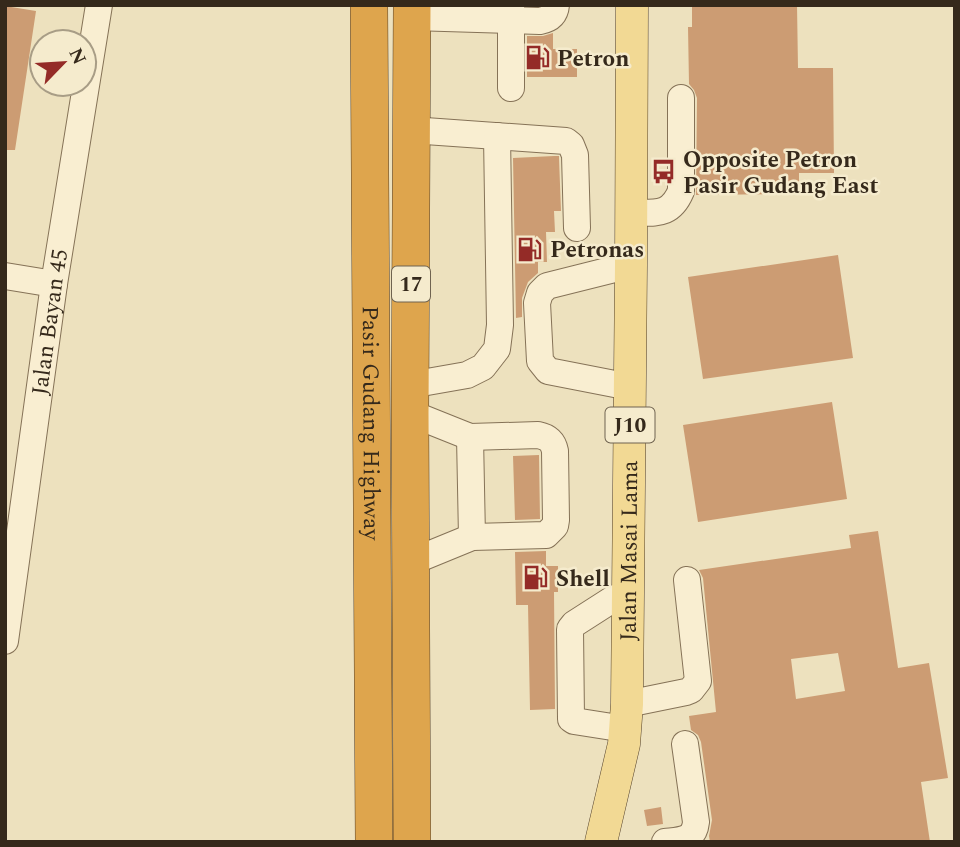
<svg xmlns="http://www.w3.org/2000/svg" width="960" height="847" viewBox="0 0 960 847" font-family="Spectral,serif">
  <rect width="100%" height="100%" fill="#ede1be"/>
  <!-- building -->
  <path fill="#cc9c73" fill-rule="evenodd" d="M 692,5 L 797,5 L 798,68 L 833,68 L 834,173 L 799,173 L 799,194 L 696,195 L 697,98 L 694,90 L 689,84 L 688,27 L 692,27 Z
    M 5,6 L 36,11 L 15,150 L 5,150 Z
    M 553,33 L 553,49 L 577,49 L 577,77 L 527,77 L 527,36 L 543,36 Z
    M 554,156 L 559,156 L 559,158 L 561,211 L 554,211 L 555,232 L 546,232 L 547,262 L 538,262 L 538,273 L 528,282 L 522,298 L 522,317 L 516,318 L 513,158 Z
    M 838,255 L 853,358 L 703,379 L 688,277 Z
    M 832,402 L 847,499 L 698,522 L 683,425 Z
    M 539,455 L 540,519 L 515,520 L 513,456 Z
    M 878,531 L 898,668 L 929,663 L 948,778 L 921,782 L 930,842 L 710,842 L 709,836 L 712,820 L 701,742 L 698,735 L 691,730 L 689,716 L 716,712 L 703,578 L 699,570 L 851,548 L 849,535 ZM 838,653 L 845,691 L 796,699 L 791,659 Z
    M 546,551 L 546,566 L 558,566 L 558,592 L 554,592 L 555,709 L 530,710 L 528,605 L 516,605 L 515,552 Z
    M 661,807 L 663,824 L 647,826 L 644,810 Z"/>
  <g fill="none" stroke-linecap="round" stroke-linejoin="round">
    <defs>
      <g id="minor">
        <path d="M 511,5 L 511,88"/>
        <path d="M 412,17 L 540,21 C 550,19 555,15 556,5"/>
        <path d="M 411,130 L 566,141 L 571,145 L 575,155 L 577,228"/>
        <path d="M 631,213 C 655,212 670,217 681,191 L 681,98"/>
        <path d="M 5,276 L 54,284"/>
        <path d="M 410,385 L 467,375 L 483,367 L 497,349 L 500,325 L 497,136"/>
        <path d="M 630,387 L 548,371 L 540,361 L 537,303 L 540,293 L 547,286 L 631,265"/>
        <path d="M 410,413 L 470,437 L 538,435 C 548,437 553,441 555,451 L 556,520 L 555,526 L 546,535 L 472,537 L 411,562"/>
        <path d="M 470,437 L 472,537"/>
        <path id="s1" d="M 5,641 L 54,284 L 99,5"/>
        <path d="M 627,704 L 686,692 L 691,690 L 698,681 L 687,580"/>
        <path d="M 625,729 L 574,721 L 571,719 L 570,629 L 574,624 L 613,599 L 628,593"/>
        <path d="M 665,842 C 681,840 694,841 696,822 L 685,744"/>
      </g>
      <g id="major">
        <path id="s2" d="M 601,842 L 624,744 L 627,704 L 631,265 L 632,5"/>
      </g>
      <g id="highway">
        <path id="s3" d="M 369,5 L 374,842"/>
        <path d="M 412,842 L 410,413 L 412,5"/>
      </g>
    </defs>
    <!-- minor casing -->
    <use href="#minor" stroke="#857257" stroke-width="28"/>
    <!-- major casing -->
    <use href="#major" stroke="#53402b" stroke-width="33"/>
    <!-- highway casing -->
    <use href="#highway" stroke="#53402b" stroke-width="38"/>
    <!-- minor -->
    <use href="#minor" stroke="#f9eed1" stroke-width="26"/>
    <!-- major -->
    <use href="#major" stroke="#f2d994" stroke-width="32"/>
    <!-- highway -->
    <use href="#highway" stroke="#dea54d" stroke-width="37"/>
  </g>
  <!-- icons -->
  <defs>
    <symbol id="fuel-bare" viewBox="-9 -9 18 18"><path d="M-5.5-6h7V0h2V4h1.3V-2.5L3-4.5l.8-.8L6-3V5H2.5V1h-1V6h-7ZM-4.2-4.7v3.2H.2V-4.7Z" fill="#942b27" stroke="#f5ebcd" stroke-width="2.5" paint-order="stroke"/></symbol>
    <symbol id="bus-bare" viewBox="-9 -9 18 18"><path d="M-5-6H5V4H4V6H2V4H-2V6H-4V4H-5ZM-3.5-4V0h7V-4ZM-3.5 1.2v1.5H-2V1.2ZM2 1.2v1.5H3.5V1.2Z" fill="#942b27" stroke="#f5ebcd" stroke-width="2.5" paint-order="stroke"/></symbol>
  </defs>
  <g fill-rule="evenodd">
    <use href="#fuel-bare" x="520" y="40" width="35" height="35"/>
    <use href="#bus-bare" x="646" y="154" width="35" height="35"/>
    <use href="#fuel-bare" x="512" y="232" width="35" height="35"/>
    <use href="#fuel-bare" x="518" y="560" width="35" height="35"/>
  </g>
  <g text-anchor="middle" stroke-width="5" stroke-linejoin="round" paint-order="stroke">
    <!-- shield labels -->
    <g fill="#f5ebcd" stroke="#6f6350" stroke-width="2">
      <rect x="392" y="266.5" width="38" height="35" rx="5"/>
      <rect x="605.5" y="407.5" width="49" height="35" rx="5"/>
    </g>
    <g font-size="21" font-weight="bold" fill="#35291b">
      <text x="411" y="291">17</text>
      <text x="630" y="432">J10</text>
    </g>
    <!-- poi labels -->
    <g font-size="23" font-weight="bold" fill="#35291b" stroke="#f5ebcd" text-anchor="start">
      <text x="557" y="66">Petron</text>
      <text x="683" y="167">Opposite Petron<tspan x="683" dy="26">Pasir Gudang East</tspan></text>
      <text x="550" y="257">Petronas</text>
      <text x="556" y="586">Shell</text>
    </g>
    <!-- street labels -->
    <g font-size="23" fill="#35291b" stroke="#f5ebcd">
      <text dy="8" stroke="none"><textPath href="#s1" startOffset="322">Jalan Bayan 45</textPath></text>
      <text dy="8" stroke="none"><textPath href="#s3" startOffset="418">Pasir Gudang Highway</textPath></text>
      <text dy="8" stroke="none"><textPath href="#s2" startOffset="294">Jalan Masai Lama</textPath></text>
    </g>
  </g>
  <!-- border -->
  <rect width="960" height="847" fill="none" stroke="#35291b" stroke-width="14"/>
  <!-- north arrow -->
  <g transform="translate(63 63) rotate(65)"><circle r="33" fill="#f5ebcd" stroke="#a89d86" stroke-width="2"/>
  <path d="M0-5L12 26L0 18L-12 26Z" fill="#942b27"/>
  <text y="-10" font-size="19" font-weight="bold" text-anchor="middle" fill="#35291b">N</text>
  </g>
</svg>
